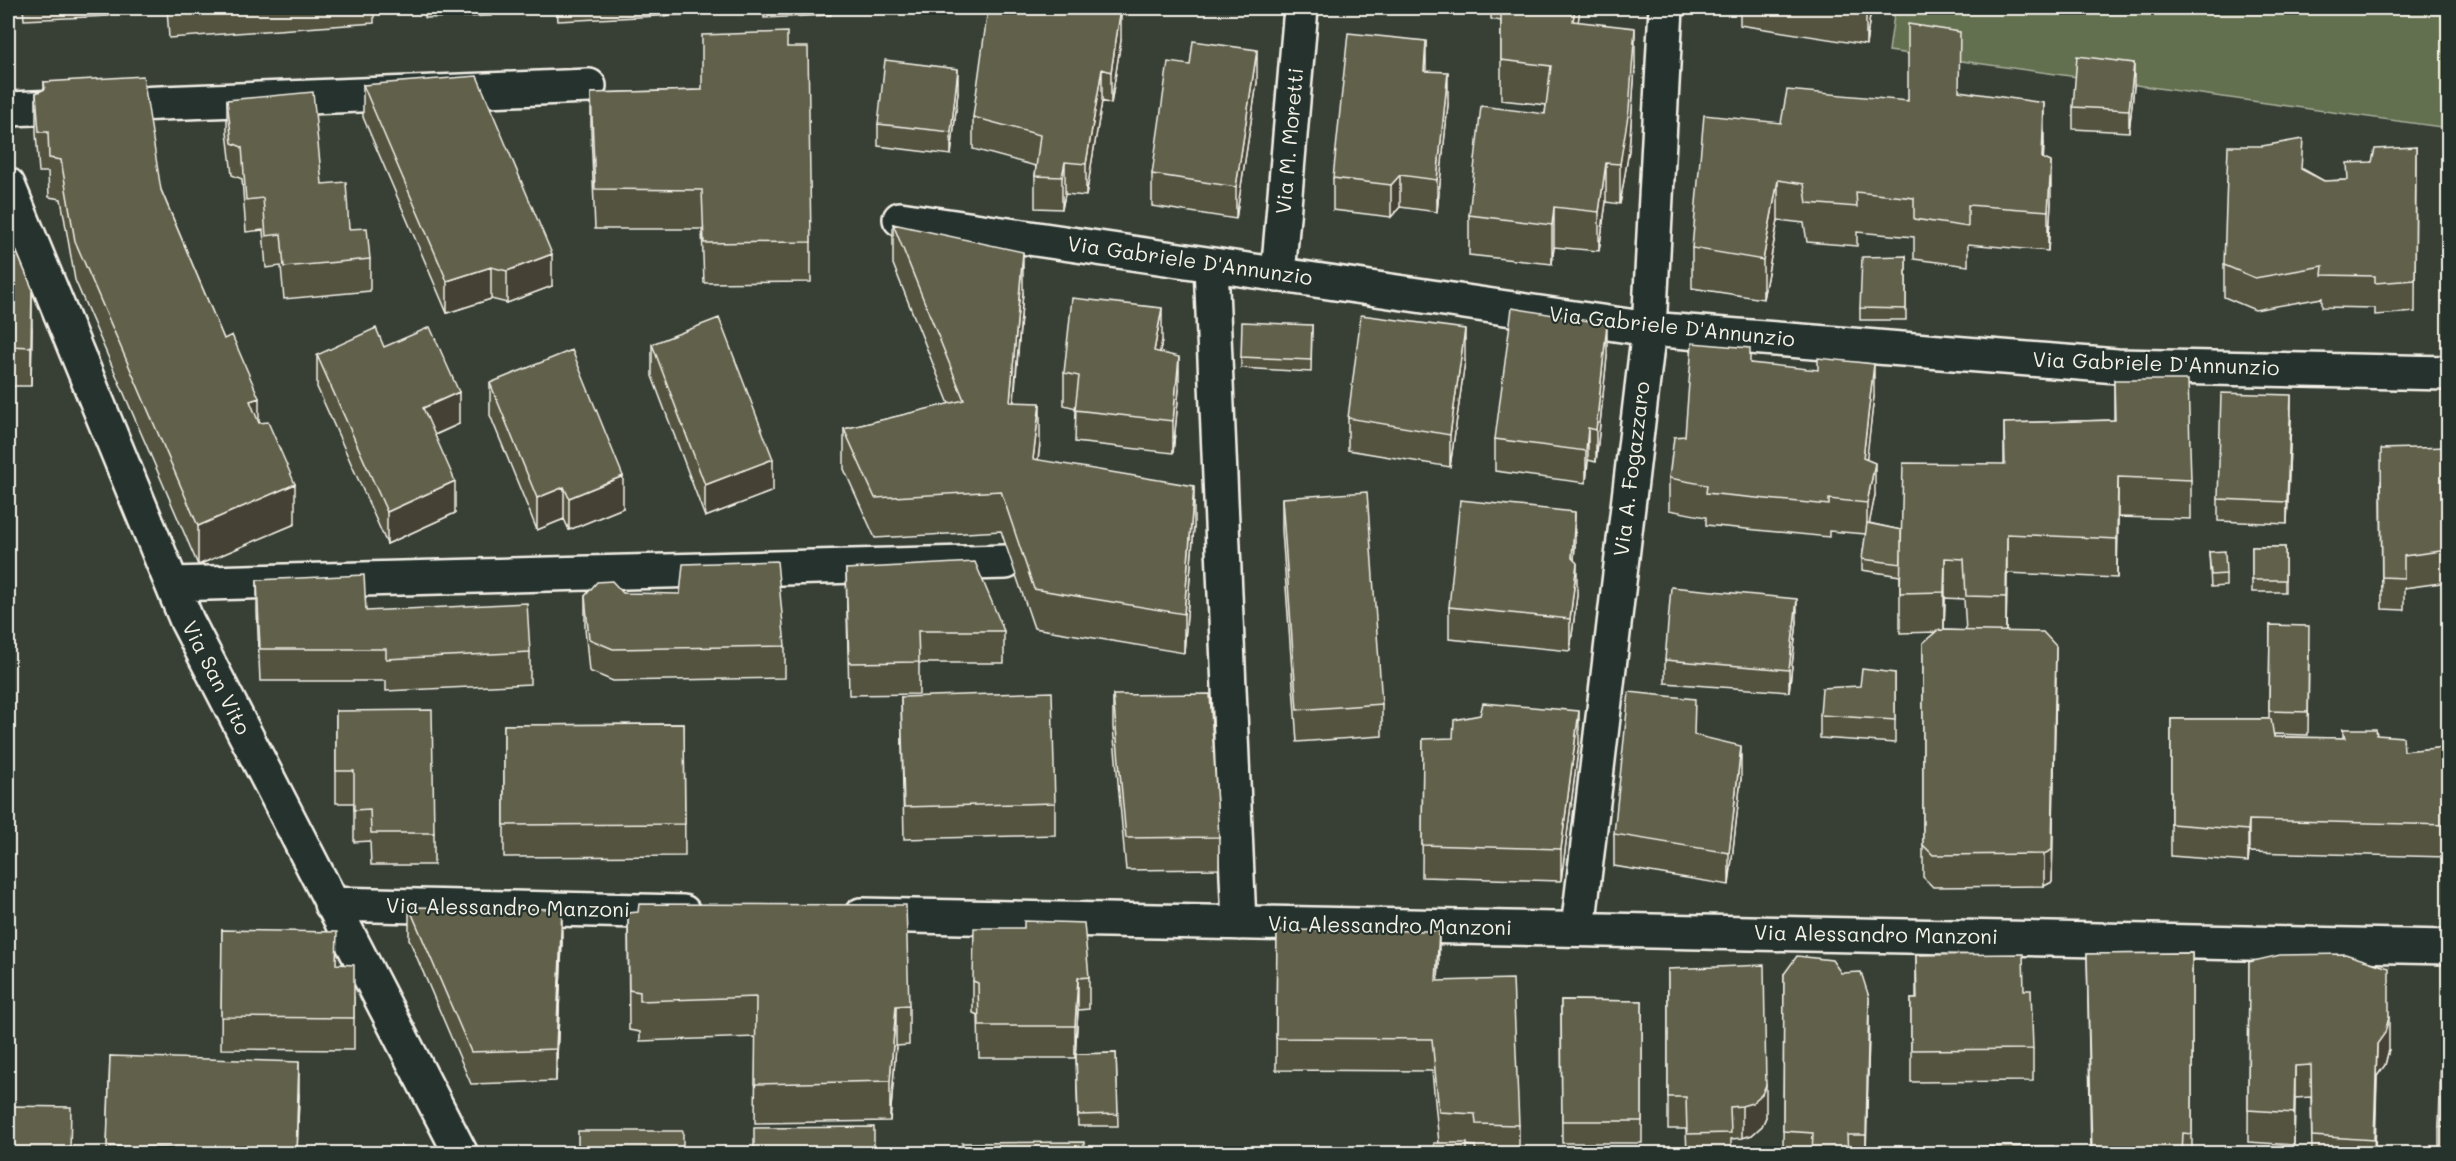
<svg xmlns="http://www.w3.org/2000/svg" width="2456" height="1161" viewBox="0 0 2456 1161" font-family="Mali,sans-serif">
  <rect width="100%" height="100%" fill="#384036"/>
  <filter id="ink" filterUnits="userSpaceOnUse"><feTurbulence type="fractalNoise" baseFrequency=".0167" numOctaves="2"/><feDisplacementMap in="SourceGraphic" scale="12" xChannelSelector="R" yChannelSelector="G"/><feConvolveMatrix kernelMatrix="1 2 1 2 8 2 1 2 1" color-interpolation-filters="sRGB"/></filter>
  <g filter="url(#ink)">
    <!-- green -->
    <path fill="#626f50" stroke="#abb09c" stroke-width="1.5" d="M 1895,8 L 2448,8 L 2448,128 L 1889,51 Z"/>
    <g fill="none" stroke-linecap="round" stroke-linejoin="round">
      <defs>
        <path id="minor" d="M 8,109 L 589,86
          M 8,185 L 187,621 L 461,1154
          M 900,219 L 1649,329 L 2117,366 L 2448,373
          M 1211,265 L 1239,923
          M 1278,275 L 1301,8
          M 172,584 L 1006,562
          M 331,904 L 683,912
          M 861,915 L 2448,947
          M 1578,929 L 1649,329 L 1666,8"/>
      </defs>
      <!-- minor casing -->
      <use href="#minor" stroke="#f4f1e8" stroke-width="38"/>
      <!-- minor -->
      <use href="#minor" stroke="#26332d" stroke-width="33"/>
    </g>
    <!-- wall -->
    <path fill="#535340" stroke="#f4f1e8" stroke-width="1.5" fill-rule="evenodd" d="M 23,8 L 109,8 L 109,16 L 24,20 Z
      M 167,8 L 374,8 L 374,23 L 169,38 Z
      M 425,8 L 491,8 L 491,16 L 425,18 Z
      M 557,8 L 698,8 L 698,14 L 558,21 Z
      M 764,8 L 831,8 L 831,15 L 764,18 Z
      M 1491,8 L 1580,8 L 1578,21 L 1635,67 L 1629,150 L 1620,204 L 1606,202 L 1599,251 L 1554,247 L 1552,264 L 1469,255 L 1469,215 L 1545,114 L 1546,105 L 1501,100 L 1501,21 L 1491,19 Z
      M 1740,8 L 1871,8 L 1866,45 L 1740,25 Z
      M 1121,40 L 1111,104 L 1102,101 L 1086,196 L 1065,194 L 1062,209 L 1035,208 L 1035,176 L 1036,166 L 973,149 L 973,117 Z
      M 787,47 L 811,242 L 811,282 L 704,283 L 702,229 L 595,229 L 591,132 L 591,93 L 702,90 Z
      M 1190,65 L 1257,82 L 1236,219 L 1152,206 L 1152,174 Z
      M 44,82 L 161,190 L 259,422 L 295,524 L 198,565 L 75,280 L 61,199 L 49,197 L 48,172 L 39,172 L 36,133 L 36,93 L 44,89 Z
      M 363,85 L 552,286 L 507,303 L 491,299 L 447,313 L 363,117 Z
      M 2134,86 L 2129,132 L 2073,129 L 2073,107 Z
      M 1959,91 L 2044,143 L 2043,158 L 2051,202 L 2048,251 L 1968,244 L 1968,266 L 1914,259 L 1914,237 L 1857,232 L 1857,246 L 1807,242 L 1804,223 L 1778,220 L 1763,299 L 1692,288 L 1692,248 L 1781,123 Z
      M 958,92 L 951,155 L 878,146 L 878,124 Z
      M 227,100 L 322,184 L 349,229 L 370,259 L 370,291 L 284,299 L 281,266 L 266,268 L 263,230 L 246,232 L 242,179 L 232,175 L 227,132 Z
      M 1448,104 L 1437,212 L 1400,207 L 1391,217 L 1333,210 L 1333,178 Z
      M 2416,147 L 2415,312 L 2375,315 L 2375,308 L 2322,307 L 2322,298 L 2255,310 L 2224,297 L 2224,265 L 2303,169 L 2324,181 L 2347,180 L 2372,162 Z
      M 893,224 L 1023,292 L 1014,402 L 1040,443 L 1038,460 L 1194,526 L 1184,653 L 1034,628 L 1001,531 L 875,538 L 844,469 L 844,429 L 949,404 L 893,264 Z
      M 8,232 L 32,328 L 31,386 L 8,386 Z
      M 1906,256 L 1906,320 L 1860,320 L 1860,308 Z
      M 1312,325 L 1311,372 L 1241,368 L 1241,357 Z
      M 1162,340 L 1160,352 L 1179,389 L 1173,453 L 1075,442 L 1076,408 L 1064,405 L 1064,373 Z
      M 652,344 L 773,491 L 705,517 L 652,376 Z
      M 384,347 L 459,424 L 435,435 L 455,513 L 387,544 L 317,387 L 317,355 Z
      M 1607,356 L 1596,462 L 1588,460 L 1586,483 L 1495,471 L 1495,439 Z
      M 1465,361 L 1450,467 L 1348,450 L 1348,418 Z
      M 1750,363 L 1874,396 L 1866,460 L 1875,495 L 1869,523 L 1901,530 L 2004,464 L 2004,423 L 2114,420 L 2114,380 L 2191,480 L 2191,519 L 2118,517 L 2117,578 L 2007,573 L 2006,631 L 2056,678 L 2052,882 L 2044,886 L 1933,887 L 1923,877 L 1923,643 L 1936,632 L 1900,633 L 1900,576 L 1862,570 L 1862,559 L 1866,534 L 1829,531 L 1829,537 L 1706,525 L 1706,517 L 1669,510 L 1669,478 L 1685,436 ZM 1945,598 L 1964,599 L 1966,631 L 1944,630 Z
      M 490,383 L 623,508 L 569,530 L 564,519 L 537,530 L 490,415 Z
      M 2291,417 L 2287,524 L 2218,521 L 2218,499 Z
      M 2448,447 L 2448,582 L 2404,588 L 2404,610 L 2382,609 L 2381,481 Z
      M 1282,498 L 1382,704 L 1382,736 L 1297,742 L 1282,530 Z
      M 1575,544 L 1574,560 L 1577,595 L 1570,651 L 1449,639 L 1449,607 Z
      M 2252,547 L 2285,547 L 2285,592 L 2252,592 Z
      M 2209,552 L 2226,574 L 2226,586 L 2211,587 Z
      M 846,569 L 1004,631 L 1004,663 L 919,663 L 919,694 L 849,695 Z
      M 257,580 L 366,611 L 530,652 L 530,684 L 386,691 L 386,681 L 260,681 L 257,612 Z
      M 623,593 L 785,646 L 785,678 L 613,681 L 589,671 L 585,628 L 585,596 Z
      M 1797,621 L 1789,692 L 1665,683 L 1665,660 Z
      M 2270,625 L 2309,649 L 2308,735 L 2274,734 L 2274,737 L 2343,738 L 2343,729 L 2377,735 L 2404,751 L 2448,747 L 2448,857 L 2249,852 L 2248,862 L 2171,856 L 2171,719 L 2269,719 Z
      M 1895,673 L 1895,743 L 1820,738 L 1820,715 L 1860,686 Z
      M 1113,695 L 1219,837 L 1219,869 L 1126,870 L 1113,727 Z
      M 901,697 L 1055,803 L 1055,835 L 904,839 Z
      M 336,711 L 434,833 L 434,865 L 371,865 L 370,841 L 354,842 L 354,803 L 336,803 Z
      M 684,724 L 685,856 L 504,857 L 504,725 Z
      M 1695,735 L 1741,778 L 1729,885 L 1614,866 L 1614,834 Z
      M 1423,739 L 1579,743 L 1561,881 L 1422,877 Z
      M 409,907 L 562,941 L 556,1081 L 471,1084 L 409,939 Z
      M 628,913 L 909,1005 L 909,1045 L 896,1046 L 890,1121 L 755,1123 L 756,1037 L 640,1041 L 640,1032 L 629,1030 Z
      M 222,930 L 354,997 L 354,1050 L 221,1049 Z
      M 1277,930 L 1439,963 L 1438,980 L 1519,1125 L 1519,1154 L 1476,1154 L 1475,1146 L 1439,1143 L 1432,1071 L 1276,1070 Z
      M 2192,953 L 2192,1154 L 2091,1154 L 2087,954 Z
      M 1916,955 L 2033,1049 L 2033,1081 L 1911,1082 L 1911,999 L 1916,999 Z
      M 2249,962 L 2389,1049 L 2385,1065 L 2377,1076 L 2375,1154 L 2312,1154 L 2311,1097 L 2295,1098 L 2294,1145 L 2248,1142 Z
      M 1668,969 L 1766,1117 L 1762,1126 L 1752,1135 L 1742,1138 L 1731,1139 L 1731,1154 L 1687,1154 L 1686,1129 L 1668,1129 Z
      M 1784,974 L 1869,1029 L 1866,1154 L 1783,1154 Z
      M 1089,977 L 1089,1009 L 1078,1010 L 1075,1058 L 979,1058 L 978,1015 L 973,1013 L 973,981 Z
      M 1561,1000 L 1642,1001 L 1642,1143 L 1562,1143 Z
      M 2448,1020 L 2448,1154 L 2439,1154 L 2439,1127 Z
      M 1116,1053 L 1118,1126 L 1078,1126 L 1076,1054 Z
      M 110,1056 L 299,1094 L 297,1154 L 107,1154 Z"/>
    <!-- shaded-wall -->
    <path fill="#444334" stroke="#f4f1e8" stroke-width="1.5" d="M 1121,8 L 1121,40 L 1111,104 L 1111,72 Z
      M 1575,8 L 1580,8 L 1573,61 L 1573,21 Z
      M 1867,8 L 1871,8 L 1866,45 L 1866,13 Z
      M 1635,28 L 1635,67 L 1629,150 L 1620,204 L 1620,164 Z
      M 1426,41 L 1426,73 L 1424,71 Z
      M 1257,50 L 1257,82 L 1236,219 L 1236,187 Z
      M 2134,63 L 2134,86 L 2129,132 L 2129,110 Z
      M 958,69 L 958,92 L 951,155 L 951,132 Z
      M 1102,69 L 1102,101 L 1086,196 L 1086,164 Z
      M 1448,72 L 1448,104 L 1437,212 L 1437,180 Z
      M 2044,103 L 2044,143 L 2042,197 L 2042,158 Z
      M 1065,162 L 1065,194 L 1062,209 L 1062,177 Z
      M 2051,162 L 2051,202 L 2048,251 L 2048,211 Z
      M 1606,163 L 1606,202 L 1599,251 L 1599,212 Z
      M 1400,175 L 1400,207 L 1391,217 L 1391,185 Z
      M 1778,180 L 1778,220 L 1763,299 L 1763,260 Z
      M 1554,207 L 1554,247 L 1552,264 L 1552,225 Z
      M 1023,252 L 1023,292 L 1010,441 L 1010,402 Z
      M 552,254 L 552,286 L 507,303 L 507,271 Z
      M 491,267 L 491,299 L 447,313 L 447,281 Z
      M 32,288 L 32,328 L 31,386 L 31,347 Z
      M 1162,308 L 1162,340 L 1154,383 L 1154,351 Z
      M 1607,324 L 1607,356 L 1596,462 L 1596,430 Z
      M 1465,329 L 1465,361 L 1450,467 L 1450,435 Z
      M 1179,357 L 1179,389 L 1173,453 L 1173,421 Z
      M 1874,364 L 1874,396 L 1863,490 L 1863,458 Z
      M 459,392 L 459,424 L 423,440 L 423,408 Z
      M 2291,395 L 2291,417 L 2287,524 L 2287,502 Z
      M 259,398 L 259,438 L 250,401 Z
      M 1040,403 L 1040,443 L 1033,499 L 1033,459 Z
      M 1588,428 L 1588,460 L 1586,483 L 1586,451 Z
      M 773,459 L 773,491 L 705,517 L 705,485 Z
      M 1875,463 L 1875,495 L 1867,535 L 1867,503 Z
      M 623,476 L 623,508 L 569,530 L 569,498 Z
      M 2118,477 L 2118,517 L 2117,578 L 2117,539 Z
      M 455,481 L 455,513 L 387,544 L 387,512 Z
      M 295,484 L 295,524 L 198,565 L 198,526 Z
      M 1194,486 L 1194,526 L 1184,653 L 1184,614 Z
      M 564,487 L 564,519 L 537,530 L 537,498 Z
      M 1575,512 L 1575,544 L 1572,590 L 1572,558 Z
      M 2007,534 L 2007,573 L 2006,637 L 2006,597 Z
      M 1945,558 L 1945,598 L 1944,631 L 1944,592 Z
      M 1577,563 L 1577,595 L 1570,651 L 1570,619 Z
      M 1797,599 L 1797,621 L 1789,692 L 1789,670 Z
      M 2056,646 L 2052,882 L 2044,886 L 2044,854 Z
      M 1579,711 L 1579,743 L 1561,881 L 1561,849 Z
      M 1741,746 L 1741,778 L 1729,885 L 1729,853 Z
      M 2249,820 L 2249,852 L 2248,862 L 2248,830 Z
      M 562,909 L 562,941 L 556,1081 L 556,1049 Z
      M 1439,931 L 1439,963 L 1436,1012 L 1436,981 Z
      M 1078,978 L 1078,1010 L 1075,1058 L 1075,1026 Z
      M 1869,997 L 1869,1029 L 1866,1154 L 1866,1135 Z
      M 896,1006 L 896,1046 L 890,1121 L 890,1081 Z
      M 2389,1017 L 2389,1049 L 2385,1065 L 2377,1076 L 2374,1154 L 2377,1044 Z
      M 299,1062 L 299,1094 L 297,1154 L 296,1154 Z
      M 2295,1066 L 2295,1098 L 2294,1145 L 2294,1113 Z
      M 1766,1085 L 1766,1117 L 1762,1126 L 1752,1135 L 1742,1138 L 1742,1106 Z"/>
    <!-- building -->
    <path fill="#61604b" stroke="#f4f1e8" stroke-width="1.5" d="M 988,8 L 1121,8 L 1111,72 L 1102,69 L 1086,164 L 1065,162 L 1062,177 L 1035,176 L 1040,135 L 973,117 Z
      M 1501,8 L 1575,8 L 1573,21 L 1635,28 L 1629,110 L 1620,164 L 1606,163 L 1599,212 L 1554,207 L 1552,225 L 1469,215 L 1481,106 L 1545,114 L 1551,66 L 1501,60 Z
      M 1831,8 L 1867,8 L 1866,13 Z
      M 1908,24 L 1960,32 L 1959,91 L 2044,103 L 2042,158 L 2051,162 L 2048,211 L 1968,205 L 1968,227 L 1914,219 L 1914,198 L 1856,192 L 1857,207 L 1807,203 L 1804,184 L 1778,180 L 1763,260 L 1692,248 L 1704,115 L 1781,123 L 1787,90 L 1908,101 Z
      M 787,32 L 787,47 L 808,47 L 811,242 L 704,243 L 702,190 L 595,189 L 591,93 L 702,90 L 702,35 Z
      M 1348,33 L 1426,41 L 1424,71 L 1448,72 L 1437,180 L 1400,175 L 1391,185 L 1333,178 Z
      M 1193,41 L 1257,50 L 1236,187 L 1152,174 L 1168,62 L 1190,65 Z
      M 2077,56 L 2134,63 L 2129,110 L 2073,107 Z
      M 885,60 L 958,69 L 951,132 L 878,124 Z
      M 143,76 L 161,190 L 224,339 L 232,335 L 259,398 L 250,401 L 259,423 L 268,422 L 295,484 L 198,526 L 75,241 L 61,160 L 49,158 L 48,132 L 39,132 L 36,93 L 45,89 L 44,82 Z
      M 477,76 L 552,254 L 507,271 L 491,267 L 447,281 L 363,85 Z
      M 313,92 L 322,184 L 346,182 L 349,229 L 367,228 L 370,259 L 284,267 L 281,234 L 266,236 L 263,198 L 246,200 L 242,147 L 232,143 L 227,100 Z
      M 2303,139 L 2301,169 L 2324,181 L 2348,180 L 2347,163 L 2372,162 L 2375,149 L 2416,147 L 2415,280 L 2375,283 L 2375,276 L 2322,275 L 2323,266 L 2255,278 L 2224,265 L 2228,146 L 2262,146 Z
      M 893,224 L 1023,252 L 1010,402 L 1040,403 L 1033,459 L 1194,486 L 1184,614 L 1034,589 L 1001,491 L 875,498 L 844,429 L 964,400 Z
      M 8,232 L 32,288 L 31,347 L 8,346 Z
      M 1906,256 L 1906,309 L 1860,308 L 1862,257 Z
      M 1072,298 L 1162,308 L 1154,351 L 1179,357 L 1173,421 L 1075,410 L 1079,376 L 1064,373 Z
      M 1512,308 L 1607,324 L 1596,430 L 1588,428 L 1586,451 L 1495,439 Z
      M 1361,315 L 1465,329 L 1450,435 L 1348,418 Z
      M 719,318 L 773,459 L 705,485 L 652,344 Z
      M 1242,322 L 1312,325 L 1311,360 L 1241,357 Z
      M 430,327 L 459,392 L 423,408 L 455,481 L 387,512 L 317,355 L 376,328 L 384,347 Z
      M 1692,343 L 1750,348 L 1750,363 L 1818,370 L 1818,358 L 1874,364 L 1863,458 L 1875,463 L 1867,503 L 1829,499 L 1829,505 L 1706,493 L 1707,485 L 1669,478 L 1674,437 L 1685,436 Z
      M 572,350 L 623,476 L 569,498 L 564,487 L 537,498 L 490,383 Z
      M 2114,380 L 2188,380 L 2191,480 L 2118,477 L 2117,539 L 2007,534 L 2006,597 L 1966,596 L 1964,559 L 1945,558 L 1944,592 L 1900,593 L 1903,463 L 2005,464 L 2004,423 L 2115,420 Z
      M 2221,393 L 2291,395 L 2287,502 L 2218,499 Z
      M 2448,447 L 2448,550 L 2404,556 L 2404,578 L 2382,577 L 2381,449 Z
      M 1367,492 L 1382,704 L 1297,710 L 1282,498 Z
      M 1460,500 L 1575,512 L 1572,558 L 1577,563 L 1570,619 L 1449,607 Z
      M 1867,523 L 1901,530 L 1901,564 L 1862,559 Z
      M 2252,547 L 2285,547 L 2285,580 L 2252,580 Z
      M 2225,551 L 2226,574 L 2211,575 L 2209,552 Z
      M 777,561 L 785,646 L 613,649 L 589,639 L 585,596 L 597,582 L 612,581 L 623,593 L 680,594 L 683,564 Z
      M 975,562 L 1004,631 L 918,631 L 919,662 L 849,663 L 846,569 Z
      M 364,575 L 366,611 L 527,603 L 530,652 L 386,659 L 386,649 L 260,649 L 257,580 Z
      M 1671,587 L 1797,599 L 1789,670 L 1665,660 Z
      M 2270,625 L 2309,626 L 2308,712 L 2269,711 Z
      M 1938,630 L 2043,632 L 2056,646 L 2052,850 L 2044,854 L 1933,855 L 1923,845 L 1923,643 Z
      M 1862,669 L 1895,673 L 1895,720 L 1820,715 L 1822,688 L 1860,686 Z
      M 1052,692 L 1055,803 L 904,807 L 901,697 Z
      M 1629,692 L 1695,699 L 1694,735 L 1741,746 L 1729,853 L 1614,834 Z
      M 1210,694 L 1219,837 L 1126,838 L 1113,695 Z
      M 1483,703 L 1579,711 L 1561,849 L 1422,845 L 1423,739 L 1453,738 L 1454,720 L 1480,715 Z
      M 432,710 L 434,833 L 371,833 L 370,809 L 354,810 L 354,771 L 336,771 L 336,711 Z
      M 2171,719 L 2271,719 L 2274,737 L 2345,738 L 2343,729 L 2376,729 L 2377,735 L 2403,737 L 2404,751 L 2448,747 L 2448,825 L 2249,820 L 2248,830 L 2171,824 Z
      M 684,724 L 685,824 L 504,825 L 504,725 Z
      M 639,904 L 906,905 L 909,1005 L 896,1006 L 890,1081 L 755,1084 L 756,997 L 640,1001 L 640,992 L 629,990 L 628,913 L 638,912 Z
      M 409,907 L 562,909 L 556,1049 L 471,1052 Z
      M 1024,921 L 1084,923 L 1089,977 L 1078,978 L 1075,1026 L 979,1026 L 978,983 L 973,981 L 974,928 L 1024,928 Z
      M 222,930 L 337,932 L 336,964 L 354,965 L 354,1018 L 221,1017 Z
      M 1277,930 L 1439,931 L 1436,981 L 1513,979 L 1519,1125 L 1476,1124 L 1475,1114 L 1439,1112 L 1432,1039 L 1276,1038 Z
      M 2192,953 L 2192,1134 L 2183,1133 L 2182,1154 L 2092,1154 L 2087,954 Z
      M 2023,954 L 2024,990 L 2031,990 L 2033,1049 L 1911,1050 L 1911,999 L 1917,999 L 1916,955 Z
      M 2345,954 L 2389,968 L 2389,1017 L 2385,1033 L 2377,1044 L 2374,1140 L 2312,1136 L 2311,1065 L 2295,1066 L 2294,1113 L 2248,1110 L 2249,962 L 2280,955 Z
      M 1797,956 L 1832,960 L 1841,973 L 1861,972 L 1869,997 L 1866,1135 L 1847,1135 L 1848,1154 L 1812,1154 L 1813,1133 L 1783,1131 L 1784,974 Z
      M 1764,965 L 1766,1085 L 1762,1094 L 1752,1103 L 1742,1106 L 1730,1107 L 1731,1133 L 1687,1134 L 1686,1097 L 1668,1097 L 1668,969 Z
      M 1561,1000 L 1642,1001 L 1642,1121 L 1562,1121 Z
      M 2442,1020 L 2448,1020 L 2448,1128 L 2439,1127 Z
      M 1116,1053 L 1118,1114 L 1078,1115 L 1076,1054 Z
      M 110,1056 L 299,1062 L 296,1152 L 107,1146 Z
      M 8,1106 L 71,1107 L 70,1154 L 8,1154 Z
      M 874,1127 L 874,1154 L 754,1154 L 754,1128 Z
      M 578,1131 L 683,1131 L 683,1154 L 578,1154 Z
      M 1084,1142 L 1084,1154 L 962,1154 L 962,1143 Z
      M 1434,1143 L 1467,1143 L 1467,1154 L 1434,1154 Z
      M 2053,1146 L 2053,1154 L 1971,1154 L 1971,1147 Z
      M 394,1147 L 442,1149 L 442,1154 L 393,1154 Z"/>
  </g>
  <g text-anchor="middle" stroke-width="4.5" stroke-linejoin="round" paint-order="stroke">
    <!-- street labels -->
    <g font-size="21" fill="#f4f1e8" stroke="#26332d">
      <text transform="translate(1290 141) rotate(-85)" y="7">Via M. Moretti</text>
      <text transform="translate(1190 261) rotate(8)" y="7">Via Gabriele D'Annunzio</text>
      <text transform="translate(1672 327) rotate(6)" y="7">Via Gabriele D'Annunzio</text>
      <text transform="translate(2156 364) rotate(2)" y="7">Via Gabriele D'Annunzio</text>
      <text transform="translate(1632 469) rotate(-83)" y="7">Via A. Fogazzaro</text>
      <text transform="translate(216 678) rotate(63)" y="7">Via San Vito</text>
      <text transform="translate(508 908) rotate(1)" y="7">Via Alessandro Manzoni</text>
      <text transform="translate(1390 926) rotate(1)" y="7">Via Alessandro Manzoni</text>
      <text transform="translate(1876 935) rotate(1)" y="7">Via Alessandro Manzoni</text>
    </g>
  </g>
  <!-- margin -->
  <rect width="2456" height="1161" fill="none" stroke="#26332d" stroke-width="30"/>
  <rect x="15" y="15" width="2426" height="1131" fill="none" stroke="#f4f1e8" stroke-width="2" filter="url(#ink)"/>
</svg>
